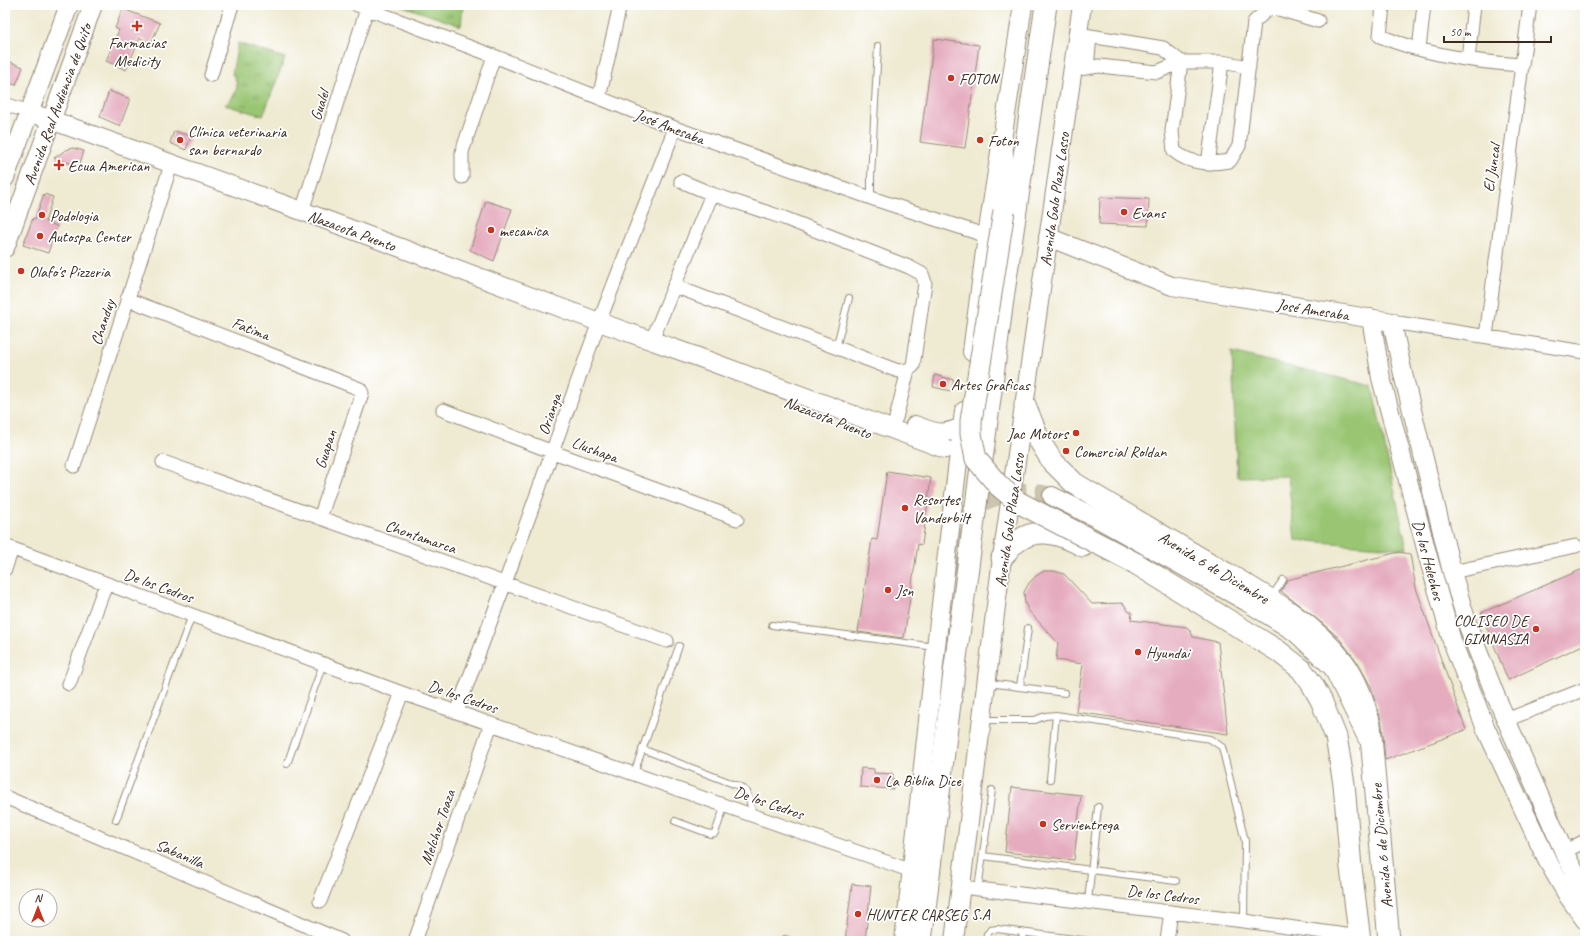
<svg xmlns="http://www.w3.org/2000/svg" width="1590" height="946" viewBox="0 0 1590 946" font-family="Caveat,sans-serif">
  <defs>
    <pattern id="park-tufts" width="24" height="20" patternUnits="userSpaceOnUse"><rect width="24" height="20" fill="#9ac673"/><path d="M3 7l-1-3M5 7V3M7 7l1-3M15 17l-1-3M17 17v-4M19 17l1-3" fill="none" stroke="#7fa15e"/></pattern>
  </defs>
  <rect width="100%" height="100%" fill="#fff"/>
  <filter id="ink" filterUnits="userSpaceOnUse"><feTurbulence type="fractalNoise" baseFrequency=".025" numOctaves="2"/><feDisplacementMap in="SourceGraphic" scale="8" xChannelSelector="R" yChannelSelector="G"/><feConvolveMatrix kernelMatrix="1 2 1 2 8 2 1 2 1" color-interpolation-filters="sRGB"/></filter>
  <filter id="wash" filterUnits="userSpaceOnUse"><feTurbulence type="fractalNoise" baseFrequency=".012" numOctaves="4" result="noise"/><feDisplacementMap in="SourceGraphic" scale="16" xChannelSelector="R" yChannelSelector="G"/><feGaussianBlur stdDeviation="0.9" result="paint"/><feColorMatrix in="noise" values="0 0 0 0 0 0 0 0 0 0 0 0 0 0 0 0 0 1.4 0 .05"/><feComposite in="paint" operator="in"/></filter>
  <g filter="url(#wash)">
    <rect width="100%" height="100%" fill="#efead2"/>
    <!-- park -->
    <path fill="url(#park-tufts)" stroke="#6a7848" d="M 400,5 L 463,5 L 461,26 Z
      M 238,43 L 285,58 L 263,116 L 225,105 C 235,96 242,86 232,74 Z"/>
    <!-- garden -->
    <path fill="#9ac673" stroke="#6a7848" d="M 1232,352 L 1372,386 L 1407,549 L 1295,540 L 1288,476 L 1237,477 Z"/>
    <g id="blocks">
      <!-- building -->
      <path fill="#e5abbe" d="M 123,9 L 160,23 L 151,43 L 140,38 L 126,70 L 106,61 L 119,30 L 115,28 Z
        M 934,39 L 979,45 L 965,148 L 920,142 Z
        M 5,60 L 23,67 L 16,85 L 5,82 Z
        M 109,91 L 130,99 L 120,126 L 100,117 Z
        M 174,131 L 191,136 L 186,150 L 170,143 Z
        M 73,148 L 84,151 L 79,166 L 54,158 L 66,150 Z
        M 44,194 L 53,197 L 45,222 L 57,226 L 48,253 L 23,245 L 33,218 L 35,219 Z
        M 1100,197 L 1149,199 L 1148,226 L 1099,224 Z
        M 486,201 L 512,209 L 494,261 L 470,250 Z
        M 935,375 L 954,380 L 951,391 L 933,387 Z
        M 887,471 L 931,478 L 922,545 L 918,544 L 904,638 L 858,632 L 872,539 L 877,540 Z
        M 1399,552 L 1410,554 L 1416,588 L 1466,730 L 1385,760 L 1382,724 L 1379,713 L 1371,687 L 1358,663 L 1339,638 L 1323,624 L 1281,591 L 1287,580 Z
        M 1585,568 L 1585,644 L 1508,680 L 1481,613 Z
        M 1044,571 L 1054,571 L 1064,574 L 1092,604 L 1123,603 L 1129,612 L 1132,612 L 1131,620 L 1187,627 L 1191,632 L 1193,637 L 1218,642 L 1228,734 L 1076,712 L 1083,664 L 1056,660 L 1058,643 L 1028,610 L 1025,603 L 1024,592 L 1029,583 L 1036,576 Z
        M 861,768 L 874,769 L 874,773 L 893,774 L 893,789 L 860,787 Z
        M 1012,787 L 1081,795 L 1074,860 L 1005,852 Z
        M 852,884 L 871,886 L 865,941 L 845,941 Z"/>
    </g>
  </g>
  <g filter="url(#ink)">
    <use href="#blocks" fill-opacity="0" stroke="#958a78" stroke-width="1"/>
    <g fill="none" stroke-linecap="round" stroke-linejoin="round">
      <!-- secondary-tunnel -->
      <path stroke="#cbc4ae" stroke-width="18" stroke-dasharray="18 9" stroke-linecap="butt" d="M 954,574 C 957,556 960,527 970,511 C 978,499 1016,491 1031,492 C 1038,492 1045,495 1052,496"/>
      <defs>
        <path id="lane" d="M 871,198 L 871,177 L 878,46
          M 836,348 L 849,298
          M 1272,596 L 1283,580
          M 772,625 L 935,647
          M 989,683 L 1065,693
          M 1020,687 L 1028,628
          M 984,720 L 1035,720 L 1045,716 L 1056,715 L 1210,739 L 1222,747 L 1245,841 L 1244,921
          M 642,749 L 739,786 L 747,792 L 753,814
          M 287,764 L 323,664
          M 634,773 L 679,646
          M 1050,779 L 1056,715
          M 116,820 L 192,615
          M 675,821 L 710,834 L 715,833 L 725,805
          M 983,856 L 1176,881
          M 978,889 L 992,790
          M 1088,901 L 1098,807
          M 785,939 L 791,941
          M 986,941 L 987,934 L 991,930 L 997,929 L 1090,941
          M 1022,941 L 1023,932"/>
        <path id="street" d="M 357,5 L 494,56 L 675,128 L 871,198 L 987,236
          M 1383,5 L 1380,36 C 1425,55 1474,62 1522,65
          M 1078,34 L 1163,48 L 1181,62
          M 1419,49 L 1424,5
          M 1468,59 L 1474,5
          M 1181,62 L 1172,131 L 1174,151 C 1191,165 1209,164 1230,161 L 1239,146 L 1254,22 L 1267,10 L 1279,9 L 1318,21
          M 1087,68 L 1090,36
          M 1072,70 L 1099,66 L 1157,72 L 1181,62 L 1222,62 L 1249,67
          M 211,75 L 232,5
          M 599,98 L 620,5
          M 5,104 L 29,112
          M 1208,164 L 1222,62
          M 462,177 L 462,152 L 494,56
          M 302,211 L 367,9
          M 674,286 L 898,371 L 908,370 L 913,366 L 925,283 L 922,274 L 909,267 L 784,218 L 712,194
          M 127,299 L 360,389 L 362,393 L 320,518
          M 1392,322 L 1585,352
          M 1486,336 L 1530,5
          M 652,340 L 712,194 L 681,181
          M 443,410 L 553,452 L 737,519
          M 896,418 L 908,370
          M 163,462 L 667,641
          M 74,466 L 171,165
          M 5,546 L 402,693 L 912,871
          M 5,569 L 12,549
          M 1452,572 L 1576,546
          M 69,684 L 106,584
          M 457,711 L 505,583 L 599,322 L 675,128
          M 1506,720 L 1585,689
          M 5,797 L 342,941
          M 1564,852 L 1585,841
          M 962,887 L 1244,921 L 1360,937
          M 320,901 L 402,693
          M 415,941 L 491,724
          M 1167,941 L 1171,912"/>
        <path id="secondary" d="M 29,112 L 302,211 L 599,322 L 698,357 L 945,449
          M 5,178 L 69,5
          M 1048,237 L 1172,286 L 1392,322 L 1403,374 L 1452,572 L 1468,626 L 1494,692 L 1564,852 L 1585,891
          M 5,248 L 93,5
          M 1371,318 L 1381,378 L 1430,564 L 1452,641 L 1486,729 L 1547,860 L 1568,896 L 1585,920
          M 972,352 L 987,236 L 1023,5
          M 915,425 C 936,433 940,436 962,427
          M 1052,496 L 1100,520 L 1247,602 L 1295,632 L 1333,668 L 1367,738
          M 904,941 L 936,647 L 964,411
          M 954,941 L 1002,558 L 1082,5"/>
        <path id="primary" d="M 1002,140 L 1004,211
          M 1025,405 L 1039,440 L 1052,461 L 1074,483 C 1120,511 1166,538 1212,565 C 1259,593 1309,618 1343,662 C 1357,681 1364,702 1370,725 L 1389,941
          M 1002,558 C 1006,554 1009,547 1014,544 C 1036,525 1061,534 1083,546
          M 1135,563 L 1278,651 L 1301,669 L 1312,684 L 1321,700 L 1336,737 L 1344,784 L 1351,868 L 1360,941
          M 921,941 L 948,719 L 1003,299 L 1046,5"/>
      </defs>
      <!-- lane casing -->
      <use href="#lane" stroke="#958a78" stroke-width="8"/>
      <!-- street casing -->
      <use href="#street" stroke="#958a78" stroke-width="15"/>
      <!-- secondary casing -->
      <use href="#secondary" stroke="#958a78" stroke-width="20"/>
      <!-- primary casing -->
      <use href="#primary" stroke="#958a78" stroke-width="23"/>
      <!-- lane -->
      <use href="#lane" stroke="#fff" stroke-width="6"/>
      <!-- street -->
      <use href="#street" stroke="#fff" stroke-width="13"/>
      <!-- secondary -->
      <use href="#secondary" stroke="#fff" stroke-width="18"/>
      <!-- primary -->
      <use href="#primary" stroke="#fff" stroke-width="21"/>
      <defs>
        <path id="primary-bridge" d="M 1004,211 L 971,421 L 971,434 L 976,459 L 999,486 L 1018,502 L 1135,563"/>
      </defs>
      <!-- primary-bridge casing -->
      <use href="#primary-bridge" stroke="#958a78" stroke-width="23" stroke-linecap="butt"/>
      <!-- primary-bridge -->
      <use href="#primary-bridge" stroke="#fff" stroke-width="21"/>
    </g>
  </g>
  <!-- markers -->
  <g fill="#c8321e" stroke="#fff" stroke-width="1.5">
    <path d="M135 20h4v4h4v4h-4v4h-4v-4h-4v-4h4z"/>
    <circle cx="951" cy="78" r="4"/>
    <circle cx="180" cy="140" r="4"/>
    <circle cx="980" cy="140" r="4"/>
    <path d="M57 159h4v4h4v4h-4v4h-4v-4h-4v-4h4z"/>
    <circle cx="1124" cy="212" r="4"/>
    <circle cx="42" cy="215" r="4"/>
    <circle cx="491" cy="230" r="4"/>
    <circle cx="40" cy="236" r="4"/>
    <circle cx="21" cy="271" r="4"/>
    <circle cx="943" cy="384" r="4"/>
    <circle cx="1076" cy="433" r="4"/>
    <circle cx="1066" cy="451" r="4"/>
    <circle cx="905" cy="508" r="4"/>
    <circle cx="888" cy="590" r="4"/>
    <circle cx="1536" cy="629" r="4"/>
    <circle cx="1138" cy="652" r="4"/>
    <circle cx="877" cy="780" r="4"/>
    <circle cx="1043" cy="824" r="4"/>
    <circle cx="858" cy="914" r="4"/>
  </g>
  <g text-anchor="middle" stroke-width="3.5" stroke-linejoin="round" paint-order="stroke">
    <!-- poi labels -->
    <g font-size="16" fill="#3b2a1e" stroke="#fff" text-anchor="start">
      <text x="137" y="48" text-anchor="middle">Farmacias<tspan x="137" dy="18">Medicity</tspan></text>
      <text x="959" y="84">FOTON</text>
      <text x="188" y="137">Clínica veterinaria<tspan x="188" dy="18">san bernardo</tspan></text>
      <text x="988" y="146">Foton</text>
      <text x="68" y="171">Ecua American</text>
      <text x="1132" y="218">Evans</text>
      <text x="50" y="221">Podologia</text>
      <text x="499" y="236">mecanica</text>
      <text x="48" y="242">Autospa Center</text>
      <text x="29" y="277">Olafo's Pizzeria</text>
      <text x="951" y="390">Artes Graficas</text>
      <text x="1068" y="439" text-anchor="end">Jac Motors</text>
      <text x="1074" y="457">Comercial Roldan</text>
      <text x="913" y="505">Resortes<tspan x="913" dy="18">Vanderbilt</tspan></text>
      <text x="896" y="596">Jsn</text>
      <text x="1528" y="626" text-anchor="end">COLISEO DE<tspan x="1528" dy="18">GIMNASIA</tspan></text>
      <text x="1146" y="658">Hyundai</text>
      <text x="885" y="786">La Biblia Dice</text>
      <text x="1051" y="830">Servientrega</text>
      <text x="866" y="920">HUNTER CARSEG S.A</text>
    </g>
    <!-- street labels -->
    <g font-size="16" fill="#3b2a1e" stroke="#fff">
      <text transform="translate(57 104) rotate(-70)" y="6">Avenida Real Audiencia de Quito</text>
      <text transform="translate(319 105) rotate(-72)" y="6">Gualel</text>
      <text transform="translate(670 126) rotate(21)" y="6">José Amesaba</text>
      <text transform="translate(1491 168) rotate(-82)" y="6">El Juncal</text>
      <text transform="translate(1054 199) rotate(-82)" y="6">Avenida Galo Plaza Lasso</text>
      <text transform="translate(352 230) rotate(20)" y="6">Nazacota Puento</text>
      <text transform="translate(1313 309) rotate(9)" y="6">José Amesaba</text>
      <text transform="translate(102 322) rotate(-72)" y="6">Chanduy</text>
      <text transform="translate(251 328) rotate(21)" y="6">Fatima</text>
      <text transform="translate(549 414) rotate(-71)" y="6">Orianga</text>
      <text transform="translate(828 417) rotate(21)" y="6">Nazacota Puento</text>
      <text transform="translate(325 449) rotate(-72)" y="6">Guapan</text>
      <text transform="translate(595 449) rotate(20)" y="6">Llushapa</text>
      <text transform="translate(1009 520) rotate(-82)" y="6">Avenida Galo Plaza Lasso</text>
      <text transform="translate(421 536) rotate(19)" y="6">Chontamarca</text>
      <text transform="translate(1429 560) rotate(75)" y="6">De los Helechos</text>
      <text transform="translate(1214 567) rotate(31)" y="6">Avenida 6 de Diciembre</text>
      <text transform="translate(159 585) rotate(20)" y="6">De los Cedros</text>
      <text transform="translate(463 696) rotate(19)" y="6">De los Cedros</text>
      <text transform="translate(769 802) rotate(19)" y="6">De los Cedros</text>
      <text transform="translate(437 827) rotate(-71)" y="6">Melchor Toaza</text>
      <text transform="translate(1381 846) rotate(-95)" y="6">Avenida 6 de Diciembre</text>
      <text transform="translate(180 853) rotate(23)" y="6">Sabanilla</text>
      <text transform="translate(1163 894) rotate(7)" y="6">De los Cedros</text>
    </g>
  </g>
  <!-- margin -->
  <rect width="1590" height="946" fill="none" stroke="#fff" stroke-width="20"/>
  <!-- north arrow -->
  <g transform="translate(38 908)"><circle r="19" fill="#ffffff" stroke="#b1aaa5"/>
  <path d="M0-3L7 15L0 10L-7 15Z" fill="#c8321e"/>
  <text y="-6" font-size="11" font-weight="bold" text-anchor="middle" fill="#3b2a1e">N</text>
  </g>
  <!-- scale -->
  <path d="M1444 36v6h107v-6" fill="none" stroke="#3b2a1e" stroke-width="2"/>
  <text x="1450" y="36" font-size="12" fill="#3b2a1e" stroke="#ffffff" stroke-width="3" paint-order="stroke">50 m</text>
</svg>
